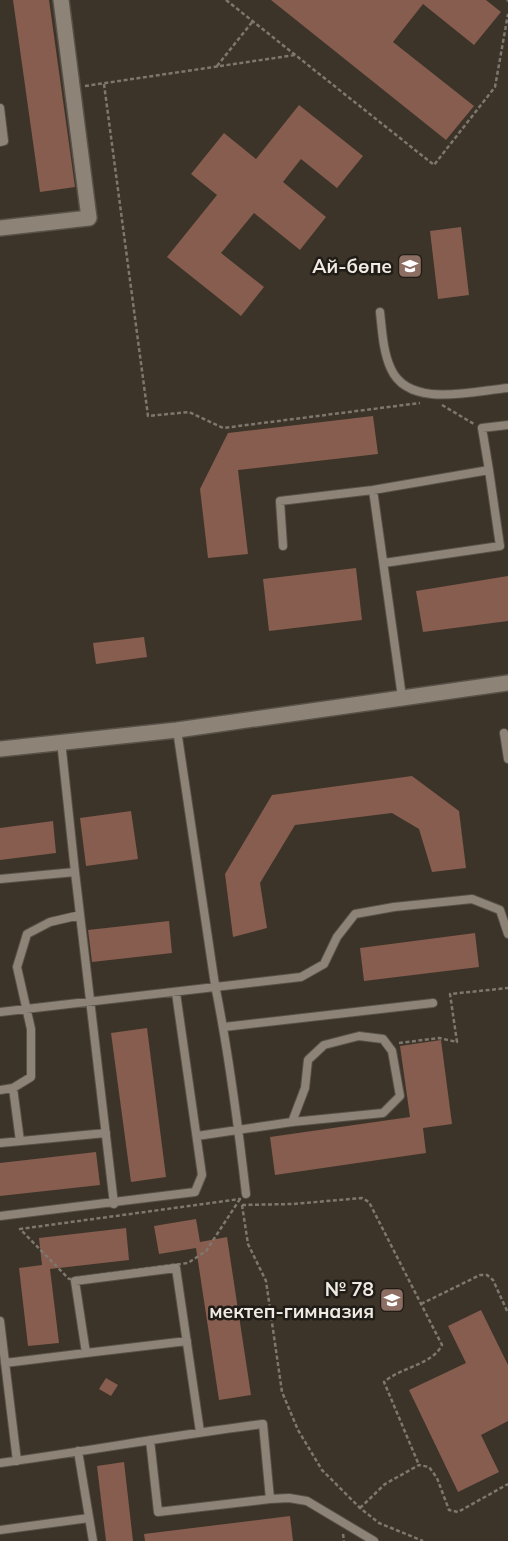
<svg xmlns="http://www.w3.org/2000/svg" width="508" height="1541" viewBox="0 0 508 1541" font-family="Mulish,sans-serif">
  <rect width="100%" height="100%" fill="#3c3429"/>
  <!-- building -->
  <path fill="#865d4e" d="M 13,0 L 49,0 L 75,187 L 40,192 Z
    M 271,0 L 486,0 L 501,12 L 474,45 L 423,4 L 393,42 L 474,106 L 446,140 Z
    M 299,105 L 363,156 L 337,188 L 301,159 L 283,182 L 326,217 L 300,250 L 254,213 L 221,253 L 264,287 L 241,316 L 167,257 L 217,195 L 191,174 L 224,133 L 256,159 Z
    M 461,227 L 469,295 L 438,299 L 430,231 Z
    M 373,416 L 378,454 L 238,470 L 248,554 L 208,558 L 200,489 L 228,433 Z
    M 356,568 L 362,620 L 269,631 L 263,579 Z
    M 508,576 L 508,621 L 423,632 L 416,591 Z
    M 144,637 L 147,657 L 96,664 L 93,643 Z
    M 412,776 L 459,811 L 466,868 L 432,872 L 419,829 L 392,813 L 295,825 L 260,883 L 267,928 L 233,937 L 225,874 L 272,795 Z
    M 131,811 L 138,859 L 86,866 L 80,818 Z
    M 53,821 L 56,853 L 0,860 L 0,828 Z
    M 169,921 L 172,953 L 92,962 L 88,930 Z
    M 475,933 L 479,967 L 364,981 L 360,948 Z
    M 147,1028 L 166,1177 L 131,1182 L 111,1033 Z
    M 441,1040 L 452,1124 L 423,1128 L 426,1153 L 275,1175 L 270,1137 L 410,1117 L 400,1046 Z
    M 96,1152 L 100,1185 L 0,1196 L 0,1163 Z
    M 196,1219 L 200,1242 L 227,1237 L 251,1395 L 219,1400 L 196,1248 L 159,1254 L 154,1226 Z
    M 126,1228 L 129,1260 L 50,1269 L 59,1343 L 28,1346 L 19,1268 L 42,1265 L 39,1238 Z
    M 481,1310 L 508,1365 L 508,1421 L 481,1435 L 499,1472 L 458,1492 L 409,1390 L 466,1363 L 448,1326 Z
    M 106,1378 L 118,1385 L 111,1396 L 99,1389 Z
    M 124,1462 L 133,1541 L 106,1541 L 97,1466 Z
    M 290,1516 L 293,1541 L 145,1541 L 144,1534 Z"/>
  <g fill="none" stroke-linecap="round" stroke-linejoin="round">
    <defs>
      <path id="service" d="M 0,108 L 4,141 L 0,142
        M 380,312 C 382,330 383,352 391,369 C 409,409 473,391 508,388
        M 373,490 L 402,697
        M 283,546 L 280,501 L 373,490 L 489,470 L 482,428 L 508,425
        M 384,563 L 500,546 L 489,470
        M 177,730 L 215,985 C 229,1054 238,1124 246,1194
        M 504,733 L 508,759
        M 75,872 L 114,1204
        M 0,879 L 75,872 L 61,741
        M 0,1012 L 301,977 L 324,964 L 337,937 L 355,914 L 394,907 L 472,899 L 500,910 L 508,934
        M 224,1027 L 433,1003
        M 13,1088 L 31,1077 L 31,1029 L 17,967 L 27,934 L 50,922 L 80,915
        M 0,1090 L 13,1088 L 20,1141
        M 197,1136 L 292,1122 L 383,1113 L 400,1096 L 392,1051 L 383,1039 L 359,1036 L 324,1045 L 308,1060 L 305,1088 L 292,1122
        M 0,1143 L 106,1133
        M 0,1216 L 195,1192 L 202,1175 L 176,993
        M 0,1321 L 17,1461
        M 86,1353 L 187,1341
        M 5,1363 L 86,1353 L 75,1281 L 176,1268 L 200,1432
        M 78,1451 L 93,1541
        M 0,1463 C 88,1451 175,1435 263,1424 L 270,1499 L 158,1512 L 150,1440
        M 270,1499 L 289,1498 L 307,1501 L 374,1541
        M 0,1530 L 89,1518"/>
      <path id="minor" d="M 0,228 L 89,218 L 61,0"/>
      <path id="tertiary" d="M 0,749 L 177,730 L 508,683"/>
    </defs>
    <!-- service casing -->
    <use href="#service" stroke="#585148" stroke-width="10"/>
    <!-- minor casing -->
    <use href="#minor" stroke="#585148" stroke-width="18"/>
    <!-- tertiary casing -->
    <use href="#tertiary" stroke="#585148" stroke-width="18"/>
    <!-- path -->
    <path stroke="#7e776d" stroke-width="2.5" stroke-dasharray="4 2.5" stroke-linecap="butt" d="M 226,0 L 434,165 L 495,87 L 508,14
      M 507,0 L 508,1
      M 217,66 L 253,21
      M 104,84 L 148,416 L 189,412 L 223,428 L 420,403
      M 85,86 L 295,55
      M 442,405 L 474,424
      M 399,1043 L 439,1038 L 457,1042 L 450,994 L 508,988
      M 240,1199 L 206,1251 L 188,1263 L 69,1279 L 20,1229 Z
      M 242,1205 L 293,1204 L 362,1198 L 369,1202 L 442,1345 C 432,1365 401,1367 384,1382 L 419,1465
      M 242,1205 L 248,1244 L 266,1281 L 282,1392 L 298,1430 L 322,1470 L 360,1508 L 379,1523 L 423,1541
      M 421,1304 L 480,1275 L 487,1275 L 493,1280 L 508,1313
      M 360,1508 L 385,1484 L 419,1465 L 429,1467 L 437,1478 L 449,1510 L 458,1512 L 508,1484
      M 343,1534 L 344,1541"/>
    <!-- service -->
    <use href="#service" stroke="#8d8477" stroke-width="8"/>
    <!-- minor -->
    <use href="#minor" stroke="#8d8477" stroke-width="15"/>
    <!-- tertiary -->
    <use href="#tertiary" stroke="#8d8477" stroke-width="15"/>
  </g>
  <!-- icons -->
  <defs>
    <symbol id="school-square" viewBox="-11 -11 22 22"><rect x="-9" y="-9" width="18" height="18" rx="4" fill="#8d6e63" stroke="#201c17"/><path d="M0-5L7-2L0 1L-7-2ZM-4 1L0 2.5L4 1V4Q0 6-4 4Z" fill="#fff"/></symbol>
  </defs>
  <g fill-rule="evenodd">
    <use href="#school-square" x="396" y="252" width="28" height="28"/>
    <use href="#school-square" x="378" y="1286" width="28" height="28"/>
  </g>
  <g text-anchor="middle" stroke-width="5" stroke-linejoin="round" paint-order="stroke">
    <!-- poi labels -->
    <g font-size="19" font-weight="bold" fill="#f0eae3" stroke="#201c17" text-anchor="end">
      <text x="392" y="273">Ай-бөпе</text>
      <text x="374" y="1296">№ 78<tspan x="374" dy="22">мектеп-гимназия</tspan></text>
    </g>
  </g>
</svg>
